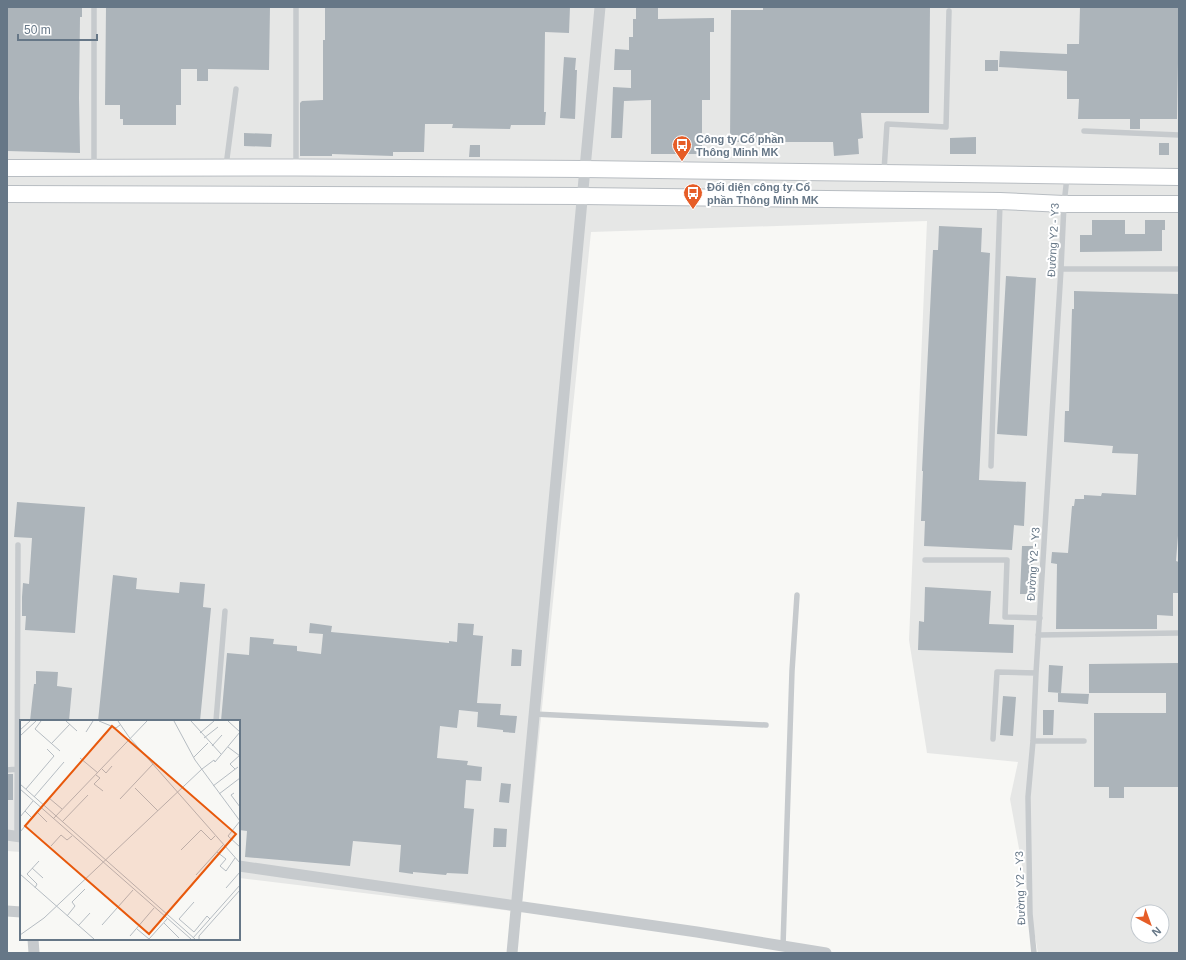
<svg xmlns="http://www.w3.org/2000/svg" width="1186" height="960" viewBox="0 0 1186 960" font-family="Helvetica,sans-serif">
  <rect width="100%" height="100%" fill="#f8f8f5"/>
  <!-- built -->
  <path fill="#e6e7e6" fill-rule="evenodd" d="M 7,7 L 1179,7 L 1179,953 L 1038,953 L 1010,799 L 1018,762 L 927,753 L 909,640 L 927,221 L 591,232 L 521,912 L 239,878 L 239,721 L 21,721 L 21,852 L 7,851 ZM 1138,912 L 1162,912 L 1162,936 L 1138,936 Z"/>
  <!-- building -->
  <path fill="#acb4ba" d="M 7,7 L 82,7 L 82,17 L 80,17 L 79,98 L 80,153 L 7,151 Z
    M 106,7 L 270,7 L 269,70 L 208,69 L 208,81 L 197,81 L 197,69 L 181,69 L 181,105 L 176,105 L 176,125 L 123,125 L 123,119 L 120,119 L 120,105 L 105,105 Z
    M 325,7 L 570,7 L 569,33 L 545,32 L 544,112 L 546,112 L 545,125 L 511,125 L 510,129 L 452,128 L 453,124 L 425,124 L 424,152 L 393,152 L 393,156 L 332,154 L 332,156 L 300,156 L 300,103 L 302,101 L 323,100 L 323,40 L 325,40 Z
    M 636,7 L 658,7 L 658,19 L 714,18 L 714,32 L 710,32 L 710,100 L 702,100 L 702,154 L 651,154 L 651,100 L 624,101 L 622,138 L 611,138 L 613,87 L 631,88 L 631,70 L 614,70 L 615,49 L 629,50 L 629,37 L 633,37 L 633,19 L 636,19 Z
    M 763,7 L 930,7 L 929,113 L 861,113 L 863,138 L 858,139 L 859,154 L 834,156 L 833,142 L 730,142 L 731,10 L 763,10 Z
    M 1080,7 L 1179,7 L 1177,119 L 1140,119 L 1140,129 L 1130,129 L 1130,119 L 1078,119 L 1079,99 L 1067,99 L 1067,71 L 999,67 L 1000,51 L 1067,54 L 1067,44 L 1079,44 Z
    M 564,57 L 576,58 L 575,70 L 577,70 L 575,119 L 560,118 Z
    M 985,60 L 998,60 L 998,71 L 985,71 Z
    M 244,133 L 272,134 L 271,147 L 244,146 Z
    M 976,137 L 976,154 L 950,154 L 950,138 Z
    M 1159,143 L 1169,143 L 1169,155 L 1159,155 Z
    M 470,145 L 480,145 L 480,157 L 469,157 Z
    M 1092,220 L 1125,220 L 1125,234 L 1145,234 L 1145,220 L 1165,220 L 1165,230 L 1162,230 L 1162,251 L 1080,252 L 1080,235 L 1092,235 Z
    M 939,226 L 982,228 L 981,252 L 990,253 L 979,480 L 1026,482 L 1024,526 L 1014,525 L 1012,550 L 924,546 L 925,521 L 921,521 L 923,471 L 922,471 L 933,250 L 938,250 Z
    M 1006,276 L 1036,278 L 1027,436 L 997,434 Z
    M 1074,291 L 1179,294 L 1179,523 L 1176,561 L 1179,562 L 1179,593 L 1173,593 L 1173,616 L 1157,615 L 1157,629 L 1056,629 L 1057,564 L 1051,563 L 1052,552 L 1068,553 L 1072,506 L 1074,506 L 1075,499 L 1084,499 L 1084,495 L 1101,496 L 1102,493 L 1136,495 L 1138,454 L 1112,453 L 1113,446 L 1064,442 L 1065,411 L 1069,411 L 1072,309 L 1074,309 Z
    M 17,502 L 85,507 L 75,633 L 25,630 L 26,616 L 22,616 L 22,597 L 23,583 L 29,584 L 32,538 L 14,537 Z
    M 1022,546 L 1033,546 L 1031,594 L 1020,594 Z
    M 113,575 L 137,578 L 136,589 L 179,593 L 180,582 L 205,584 L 203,607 L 211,608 L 200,721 L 98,721 Z
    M 925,587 L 991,591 L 989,624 L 1014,625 L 1013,653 L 918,650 L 919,621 L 924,622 Z
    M 310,623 L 332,626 L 331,632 L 449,643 L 449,641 L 457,642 L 458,623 L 474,624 L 473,635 L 483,636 L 477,703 L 501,704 L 500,715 L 517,716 L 515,733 L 503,732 L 503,730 L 477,727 L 478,712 L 459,710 L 457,728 L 440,726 L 437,758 L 468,761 L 467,765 L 482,767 L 481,781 L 466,780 L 464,808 L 474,809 L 468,874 L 447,873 L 446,875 L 413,872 L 413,874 L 399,872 L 401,845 L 353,841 L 350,866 L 245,857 L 247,831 L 239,830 L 239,748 L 241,721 L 221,721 L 227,653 L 249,655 L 250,637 L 274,639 L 273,644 L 297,646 L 297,651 L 321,654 L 323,634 L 309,633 Z
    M 512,649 L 522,650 L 521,666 L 511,666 Z
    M 1179,663 L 1179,787 L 1124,787 L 1124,798 L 1109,798 L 1109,787 L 1094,787 L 1094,713 L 1166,713 L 1166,693 L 1089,693 L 1089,664 Z
    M 1049,665 L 1063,666 L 1061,693 L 1048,692 Z
    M 36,671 L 58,672 L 57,686 L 72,688 L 69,721 L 30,721 L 34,684 L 36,684 Z
    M 1058,693 L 1089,694 L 1088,704 L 1058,702 Z
    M 1003,696 L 1016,697 L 1013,736 L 1000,735 Z
    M 1043,710 L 1054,710 L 1053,735 L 1043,735 Z
    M 7,774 L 13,774 L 13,800 L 7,800 Z
    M 501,783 L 511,784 L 509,803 L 499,802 Z
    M 494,828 L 507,829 L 506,847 L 493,847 Z"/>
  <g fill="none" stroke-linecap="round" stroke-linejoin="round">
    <defs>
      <path id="secondary" d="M 7,168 C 199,167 392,167 584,169 C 782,171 981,175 1179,177
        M 7,194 L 582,196 L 1000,201 L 1064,204 L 1179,204"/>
    </defs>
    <!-- secondary casing -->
    <use href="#secondary" stroke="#b8bdc2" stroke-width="18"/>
    <!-- lane -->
    <path stroke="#c6cacd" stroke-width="5.5" d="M 94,7 L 94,167
      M 296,7 L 296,167
      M 1084,131 L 1179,135
      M 226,166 L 236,89
      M 884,171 L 887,124 L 946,127 L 949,11
      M 1061,269 L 1179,269
      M 991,466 L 1000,203
      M 925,560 L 1007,560 L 1005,617 L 1040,618
      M 1038,635 L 1179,633
      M 534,714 L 766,725
      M 216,721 L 225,611
      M 993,739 L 997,672 L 1036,673
      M 1033,741 L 1084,741
      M 7,770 L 18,769
      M 17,836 L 18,545
      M 783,946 L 792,671 L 797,595
      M 1034,953 L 1030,914 L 1028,797 L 1033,741 L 1036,673 L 1061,269 L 1064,204 L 1067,177"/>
    <!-- street -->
    <path stroke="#c6cacd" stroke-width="11" d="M 7,835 L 21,837
      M 239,866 L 697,932 L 826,953
      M 7,911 L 21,912
      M 33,939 L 34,953
      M 512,953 L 600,7"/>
    <!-- secondary -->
    <use href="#secondary" stroke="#fff" stroke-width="16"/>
  </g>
  <!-- icons -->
  <defs>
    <symbol id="bus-pin" viewBox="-11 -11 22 30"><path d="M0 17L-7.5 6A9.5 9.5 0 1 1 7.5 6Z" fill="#e65d27" stroke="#fff"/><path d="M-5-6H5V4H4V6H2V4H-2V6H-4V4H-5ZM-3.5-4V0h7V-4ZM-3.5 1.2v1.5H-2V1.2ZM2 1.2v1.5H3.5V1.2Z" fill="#fff"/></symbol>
  </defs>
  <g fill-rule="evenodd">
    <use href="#bus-pin" x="671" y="134" width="22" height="30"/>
    <use href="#bus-pin" x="682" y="182" width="22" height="30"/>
  </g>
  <g text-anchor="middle" stroke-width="4" stroke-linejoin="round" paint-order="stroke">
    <!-- poi labels -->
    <g font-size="11" font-weight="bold" fill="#667787" stroke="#fff" text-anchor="start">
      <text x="696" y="143">Công ty Cổ phần<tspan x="696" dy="13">Thông Minh MK</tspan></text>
      <text x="707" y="191">Đối diện công ty Cổ<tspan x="707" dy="13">phần Thông Minh MK</tspan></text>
    </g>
    <!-- street labels -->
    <g font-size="11" fill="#667787" stroke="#fff">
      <text transform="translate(1053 240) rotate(-87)" y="4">Đường Y2 - Y3</text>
      <text transform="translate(1033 564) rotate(-86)" y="4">Đường Y2 - Y3</text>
      <text transform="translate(1020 888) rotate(-92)" y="4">Đường Y2 - Y3</text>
    </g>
  </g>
  <!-- overview -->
  <g transform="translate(20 720)">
    <rect width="220" height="220" fill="#f8f8f5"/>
    <path fill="none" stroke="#b5bcc2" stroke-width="1" d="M 21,1 L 15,9 L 40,31M 46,1 L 57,11M 79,1 L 96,8 L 100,5M 98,1 L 109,17 L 220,143M 154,1 L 175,40 L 220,101M 171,1 L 201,34M 208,1 L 220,12M 0,10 L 10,1M 66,12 L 73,1M 180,13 L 194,1M 0,16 L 16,1M 184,18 L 198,7M 31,24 L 50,4M 192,26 L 202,15M 208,27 L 220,36M 174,37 L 188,23M 60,38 L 78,53M 82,49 L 86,53 L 92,46M 215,49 L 210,44 L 220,35M 76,55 L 80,58 L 74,64 L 83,71M 0,64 L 175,219M 193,66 L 218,47M 115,68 L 138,91M 0,69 L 171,219M 6,69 L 34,36 L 27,29M 214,73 L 211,75 L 220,87M 199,74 L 220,58M 14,77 L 44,42M 29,78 L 42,89M 100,79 L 133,44M 5,91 L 13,81M 0,97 L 5,91 L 12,98M 33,99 L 127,1M 220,101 L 208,116 L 220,127M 42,102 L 68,75M 0,112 L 17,92 L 27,102M 31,126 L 41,115 L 47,120 L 52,116M 161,130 L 181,110 L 191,120 L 195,116M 197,132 L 206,139 L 200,146 L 206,151 L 215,138M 12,148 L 23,158M 0,154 L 74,219M 176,155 L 203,125M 15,168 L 17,164 L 7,154 L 19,141M 206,168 L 220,152M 174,182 L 159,199 L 174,212 L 187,196 L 190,199M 47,196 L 55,186 L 52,182 L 65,169M 144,203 L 159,218M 82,205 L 113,170M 58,206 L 70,193M 117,209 L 129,219M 0,215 L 24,198 L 182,49 L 194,40 L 195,42 L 220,12M 110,216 L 134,188M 173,218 L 220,165M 129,219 L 147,199M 179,219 L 179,216 L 220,170"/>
    <path fill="#e8590c" fill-opacity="0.15" stroke="#e8590c" stroke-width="2" d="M 92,6 L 216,114 L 129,214 L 5,106 Z"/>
    <rect width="220" height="220" fill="none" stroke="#667787" stroke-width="2"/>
  </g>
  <!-- border -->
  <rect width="1186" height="960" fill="none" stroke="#667787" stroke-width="16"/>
  <!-- north arrow -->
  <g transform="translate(1150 924) rotate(139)"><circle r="19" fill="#ffffff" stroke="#c2c9cf"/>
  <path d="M0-3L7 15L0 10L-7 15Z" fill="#e65d27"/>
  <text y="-6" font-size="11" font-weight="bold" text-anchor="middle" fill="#667787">N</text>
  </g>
  <!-- scale -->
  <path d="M18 34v6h79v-6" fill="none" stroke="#667787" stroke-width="2"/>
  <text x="24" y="34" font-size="12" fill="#667787" stroke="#ffffff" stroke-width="3" paint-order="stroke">50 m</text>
</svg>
